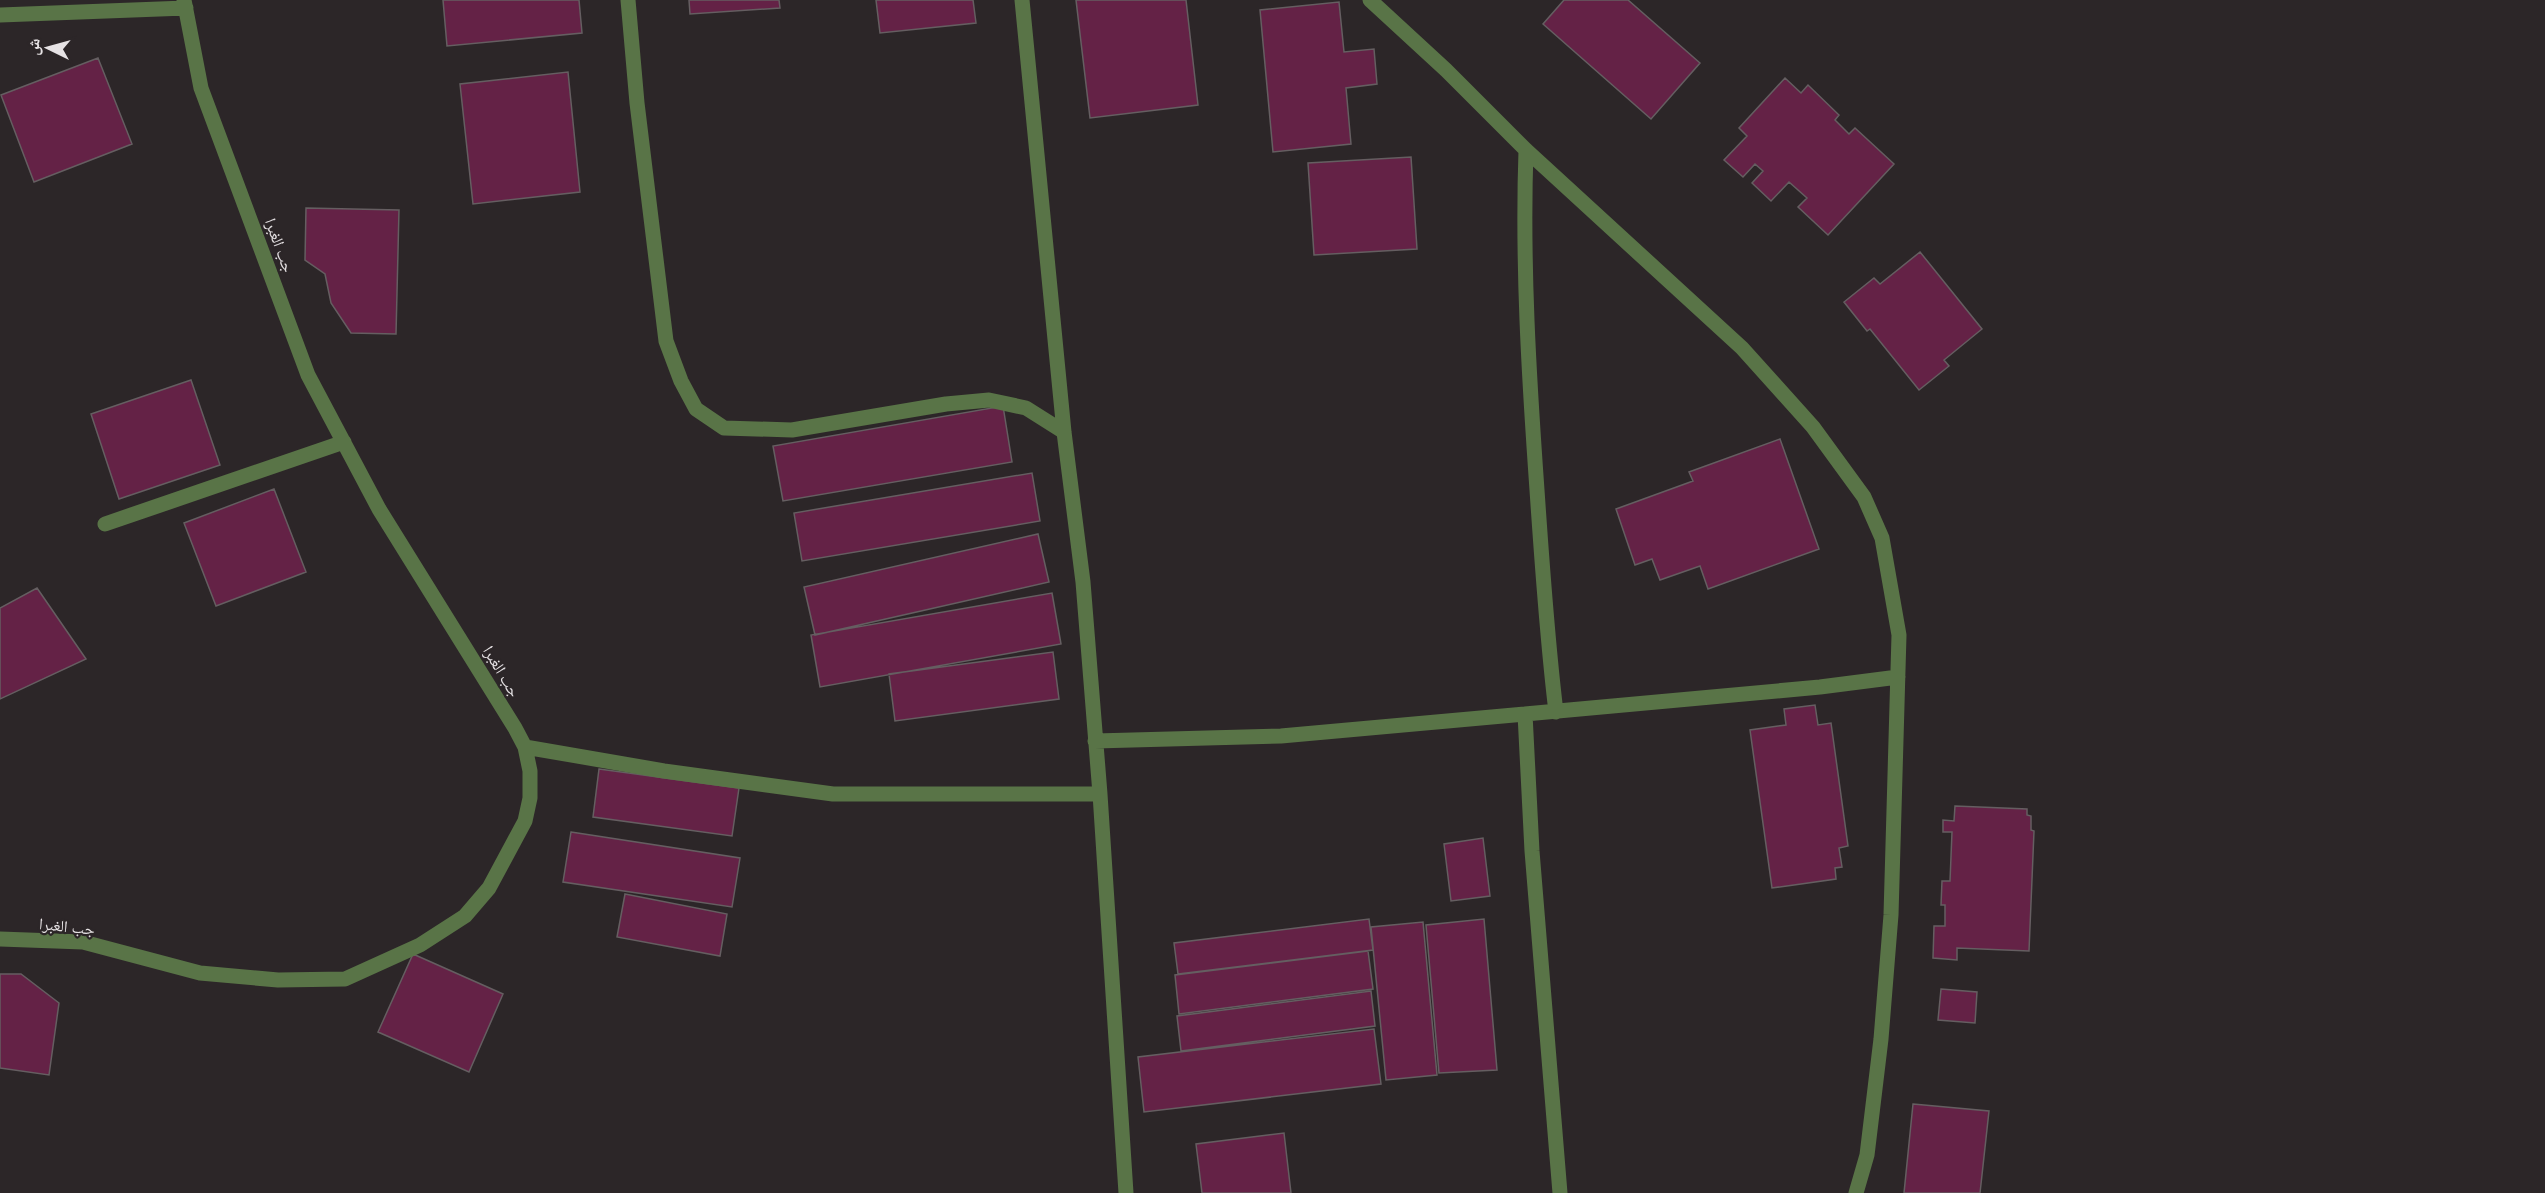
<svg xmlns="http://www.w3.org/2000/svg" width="2545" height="1193" viewBox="0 0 2545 1193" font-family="'Varela Round','Noto Naskh Arabic',sans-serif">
  <rect width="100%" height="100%" fill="#2c2628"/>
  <!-- building -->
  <path fill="#642246" stroke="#655e61" stroke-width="1.5" d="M 443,0 L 579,0 L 582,33 L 447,46 Z
    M 689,0 L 779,0 L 780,8 L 690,14 Z
    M 876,0 L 973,0 L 976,23 L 880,33 Z
    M 1076,0 L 1186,0 L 1198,105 L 1090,118 Z
    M 1564,0 L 1628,0 L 1700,63 L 1651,119 L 1543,24 Z
    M 1339,2 L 1344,52 L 1374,49 L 1377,84 L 1346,88 L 1351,144 L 1273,152 L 1260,10 Z
    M 98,58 L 132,144 L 34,182 L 1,95 Z
    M 568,72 L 580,192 L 473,204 L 460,84 Z
    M 1785,78 L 1801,93 L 1808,85 L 1839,115 L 1835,120 L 1849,134 L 1855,128 L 1894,164 L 1828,235 L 1798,207 L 1807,198 L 1789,182 L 1771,201 L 1752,183 L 1763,171 L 1755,164 L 1743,177 L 1724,160 L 1747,136 L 1739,128 Z
    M 1411,157 L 1417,249 L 1314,255 L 1308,163 Z
    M 306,208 L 399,210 L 396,334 L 351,333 L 331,303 L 325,274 L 305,260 Z
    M 1920,252 L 1982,329 L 1944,360 L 1949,366 L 1919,390 L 1870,329 L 1867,331 L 1844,302 L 1874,278 L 1880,284 Z
    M 191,380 L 220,465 L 119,499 L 91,414 Z
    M 1003,406 L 1012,462 L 783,501 L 773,446 Z
    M 1780,439 L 1819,549 L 1708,589 L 1700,566 L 1660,580 L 1652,559 L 1635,565 L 1616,509 L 1693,481 L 1689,472 Z
    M 1032,473 L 1040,521 L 802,561 L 794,513 Z
    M 274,489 L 306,572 L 216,606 L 184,523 Z
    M 1038,534 L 1049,582 L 815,635 L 804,587 Z
    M 37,588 L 86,659 L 0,699 L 0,608 Z
    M 1052,593 L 1061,644 L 820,687 L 811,635 Z
    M 1053,652 L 1059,699 L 895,721 L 889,674 Z
    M 1815,705 L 1818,725 L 1831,723 L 1848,846 L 1839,848 L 1842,867 L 1835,868 L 1836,879 L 1772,888 L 1750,730 L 1786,725 L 1784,709 Z
    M 599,769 L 739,788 L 732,836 L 593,817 Z
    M 1955,806 L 2027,809 L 2027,815 L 2031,816 L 2031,830 L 2034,831 L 2029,951 L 1957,948 L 1957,960 L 1933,958 L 1934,926 L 1945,926 L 1945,905 L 1941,905 L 1942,881 L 1950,881 L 1952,832 L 1943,832 L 1943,820 L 1954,821 Z
    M 571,832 L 740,858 L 732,907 L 563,882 Z
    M 1483,838 L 1490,896 L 1451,901 L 1444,844 Z
    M 625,894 L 727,914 L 720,956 L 617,937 Z
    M 1369,919 L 1373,950 L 1178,974 L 1174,943 Z
    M 1484,919 L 1497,1070 L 1439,1073 L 1426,925 Z
    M 1423,922 L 1437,1075 L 1386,1080 L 1371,927 Z
    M 1368,951 L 1373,989 L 1179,1014 L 1175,975 Z
    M 413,954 L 503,994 L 469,1072 L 378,1032 Z
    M 0,974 L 21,974 L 59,1003 L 49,1075 L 0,1068 Z
    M 1941,989 L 1977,992 L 1975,1023 L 1938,1020 Z
    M 1371,991 L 1375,1026 L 1181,1051 L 1177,1016 Z
    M 1374,1029 L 1381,1084 L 1144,1112 L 1138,1057 Z
    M 1913,1104 L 1989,1111 L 1980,1193 L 1904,1193 Z
    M 1284,1133 L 1291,1193 L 1202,1193 L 1196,1144 Z"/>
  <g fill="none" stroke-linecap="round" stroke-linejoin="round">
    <!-- minor -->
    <path stroke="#597447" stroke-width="15" d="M 628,0 L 637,103 L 666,341 L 681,381 L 696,409 L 724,428 L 792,430 L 946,404 L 989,400 L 1026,408 L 1064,432
      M 1022,0 L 1064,432 L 1083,582 L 1100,794 L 1126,1193
      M 1370,0 L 1446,70 L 1526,150 L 1742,348 L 1813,427 L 1864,497 L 1882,538 L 1899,635 L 1891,915 L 1881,1039 L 1867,1155 L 1856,1193
      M 0,15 L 186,8
      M 1526,150 C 1522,264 1529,377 1537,490 C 1542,564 1547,638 1556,712
      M 105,524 L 344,442
      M 1525,714 L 1820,687 L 1898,677
      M 1095,741 L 1281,736 L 1525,714 L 1532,851 L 1560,1193
      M 525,747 L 664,771 L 833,794 L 1100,794
      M 0,939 L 83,942 L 200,973 L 278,980 L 345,979 L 420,945 L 465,916 L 489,888 L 525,821 L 530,798 L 530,771 L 525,747 L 515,728 L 379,509 L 308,375 L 201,88 L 184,0"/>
  </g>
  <g text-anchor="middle" stroke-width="4.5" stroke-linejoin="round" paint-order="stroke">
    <!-- street labels -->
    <g font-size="16" fill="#e6e2e4" stroke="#2c2628">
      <text transform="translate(280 245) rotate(70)" y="6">جب الغبرا</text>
      <text transform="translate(502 671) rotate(59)" y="6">جب الغبرا</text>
      <text transform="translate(67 926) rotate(6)" y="6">جب الغبرا</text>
    </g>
  </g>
  <!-- north arrow -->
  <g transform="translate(48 48) rotate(275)" stroke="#2c2628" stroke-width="4.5" paint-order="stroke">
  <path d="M0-4.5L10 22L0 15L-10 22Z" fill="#e6e2e4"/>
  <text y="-9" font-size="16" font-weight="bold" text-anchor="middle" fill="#e6e2e4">ش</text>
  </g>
</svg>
